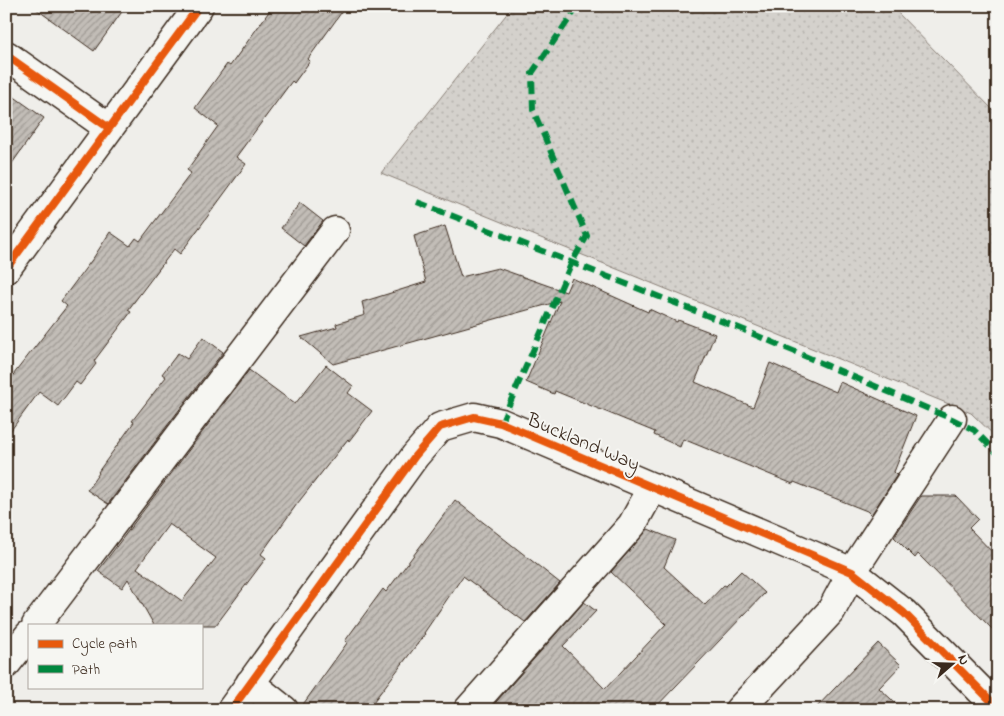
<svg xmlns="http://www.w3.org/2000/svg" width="1004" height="716" viewBox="0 0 1004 716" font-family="'Indie Flower',sans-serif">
  <defs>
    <pattern id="park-dots" width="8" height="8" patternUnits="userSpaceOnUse" patternTransform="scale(1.25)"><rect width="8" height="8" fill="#d4d1cc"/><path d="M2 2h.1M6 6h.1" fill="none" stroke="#b7b4af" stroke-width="1.8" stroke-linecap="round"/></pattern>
    <pattern id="building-hatch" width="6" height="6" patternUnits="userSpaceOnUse" patternTransform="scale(1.25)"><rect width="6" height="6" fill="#c2bdb7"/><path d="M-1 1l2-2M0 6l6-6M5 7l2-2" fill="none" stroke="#9f9a94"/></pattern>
  </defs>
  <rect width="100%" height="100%" fill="#efeeea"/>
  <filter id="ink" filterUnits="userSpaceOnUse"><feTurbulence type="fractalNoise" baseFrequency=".02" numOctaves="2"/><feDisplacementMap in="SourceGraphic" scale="10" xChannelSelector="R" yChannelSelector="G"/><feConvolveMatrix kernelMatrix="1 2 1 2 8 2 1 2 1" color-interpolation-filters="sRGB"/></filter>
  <g filter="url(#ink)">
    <!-- park -->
    <path fill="url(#park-dots)" stroke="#887e75" d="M 513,6 L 891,6 L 998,115 L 998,439 L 971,413 L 381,173 Z"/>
    <!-- building -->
    <path fill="url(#building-hatch)" stroke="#3b2a1e" fill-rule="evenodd" d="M 32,6 L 126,6 L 94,51 Z
      M 273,6 L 346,6 L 308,59 L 310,61 L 294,83 L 292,81 L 236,157 L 246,164 L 180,254 L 174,249 L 128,310 L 131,312 L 94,361 L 96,364 L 80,385 L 76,382 L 58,406 L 39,392 L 6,437 L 6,384 L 67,306 L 61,301 L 94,257 L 110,232 L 130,246 L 136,238 L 140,241 L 191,173 L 187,170 L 218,126 L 195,108 L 227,64 L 230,66 Z
      M 6,91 L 44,118 L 6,172 Z
      M 300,203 L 323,221 L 304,246 L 281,228 Z
      M 445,226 L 461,277 L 498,268 L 566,292 L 572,278 L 648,312 L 649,309 L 677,322 L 678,320 L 715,334 L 695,382 L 753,407 L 770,363 L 836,392 L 840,382 L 916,416 L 894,472 L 897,475 L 871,515 L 867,511 L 794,482 L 793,484 L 683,439 L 680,447 L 654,435 L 655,432 L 555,391 L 554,394 L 526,382 L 560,301 L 333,364 L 301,337 L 337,327 L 336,324 L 365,315 L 362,302 L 426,282 L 414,236 Z
      M 203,337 L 223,352 L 108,504 L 87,490 L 99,473 L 98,472 L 134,422 L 132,421 L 166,377 L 162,374 L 178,353 L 187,359 Z
      M 326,365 L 353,386 L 348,393 L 372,411 L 349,441 L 348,439 L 297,504 L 261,554 L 266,558 L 216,625 L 154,625 L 128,579 L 122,588 L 98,571 L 249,370 L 295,404 ZM 169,524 L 216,558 L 182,601 L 137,568 Z
      M 921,496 L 956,496 L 978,519 L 969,528 L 998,558 L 998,635 L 918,554 L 915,558 L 894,537 Z
      M 455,500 L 560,583 L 525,622 L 463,576 L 424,633 L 425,634 L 367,710 L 299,710 L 347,643 L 345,641 L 361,619 L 383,589 L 386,592 Z
      M 648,529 L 675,540 L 664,567 L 705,605 L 724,585 L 726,586 L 741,571 L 765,593 L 653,710 L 489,710 L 584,602 L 596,611 L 563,646 L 605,689 L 666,624 L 611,572 Z
      M 878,643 L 901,665 L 879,688 L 903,710 L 814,710 Z"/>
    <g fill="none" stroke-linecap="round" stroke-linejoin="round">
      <defs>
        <path id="minor" d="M 6,55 L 109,128
          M 6,269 L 199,6
          M 36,625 L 335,231
          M 6,664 L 29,635
          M 250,683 L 284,710
          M 231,710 L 415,456 L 440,427 L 474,417 L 501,423 L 852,572 L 904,613 L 998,708
          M 468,710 L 632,525 L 653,487
          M 739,710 L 831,611 L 852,572 L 952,419"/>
      </defs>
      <!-- minor casing -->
      <use href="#minor" stroke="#3b2a1e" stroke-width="31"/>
      <!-- minor -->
      <use href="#minor" stroke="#f6f6f2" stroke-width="28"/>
      <!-- quiet -->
      <path stroke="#00873e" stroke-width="6" stroke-dasharray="12 6" stroke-linecap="butt" d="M 417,202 L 744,330 L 952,419 L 974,430 L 998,454
        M 501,423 L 572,262 L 587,236 L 533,110 L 532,73 L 578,6"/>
      <defs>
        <path id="cycleway" d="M 6,55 L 109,128
          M 6,269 L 199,6
          M 231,710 L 415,456 L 440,427 L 474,417 L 501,423 L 852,572 L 904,613 L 998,708"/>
      </defs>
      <!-- cycleway casing -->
      <use href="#cycleway" stroke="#f6f6f2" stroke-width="11"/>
      <!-- cycleway -->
      <use href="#cycleway" stroke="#e8590c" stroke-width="8"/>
    </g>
  </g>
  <g text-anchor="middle" stroke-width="4" stroke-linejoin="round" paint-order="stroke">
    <!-- street labels -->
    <g font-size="20" fill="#3b2a1e" stroke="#f6f6f2">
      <text transform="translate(584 441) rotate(23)" y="7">Buckland Way</text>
    </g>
  </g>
  <!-- margin -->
  <rect width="1004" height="716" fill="none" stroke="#f6f6f2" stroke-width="25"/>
  <rect x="12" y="12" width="979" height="691" fill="none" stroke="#3b2a1e" stroke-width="2" filter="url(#ink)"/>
  <!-- legend -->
  <rect x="28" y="624" width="175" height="65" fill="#f6f6f2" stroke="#aba49d"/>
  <rect x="38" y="640" width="25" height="8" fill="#e8590c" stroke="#aba49d"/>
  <text x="72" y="648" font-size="15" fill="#3b2a1e">Cycle path</text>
  <rect x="38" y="665" width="25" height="8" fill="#00873e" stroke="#aba49d"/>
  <text x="72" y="674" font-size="15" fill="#3b2a1e">Path</text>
  <!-- north arrow -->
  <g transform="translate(952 664) rotate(70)" stroke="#f6f6f2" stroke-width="4" paint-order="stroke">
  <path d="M0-4L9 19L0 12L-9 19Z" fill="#3b2a1e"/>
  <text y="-8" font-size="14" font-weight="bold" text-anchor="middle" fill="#3b2a1e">N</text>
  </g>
</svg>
